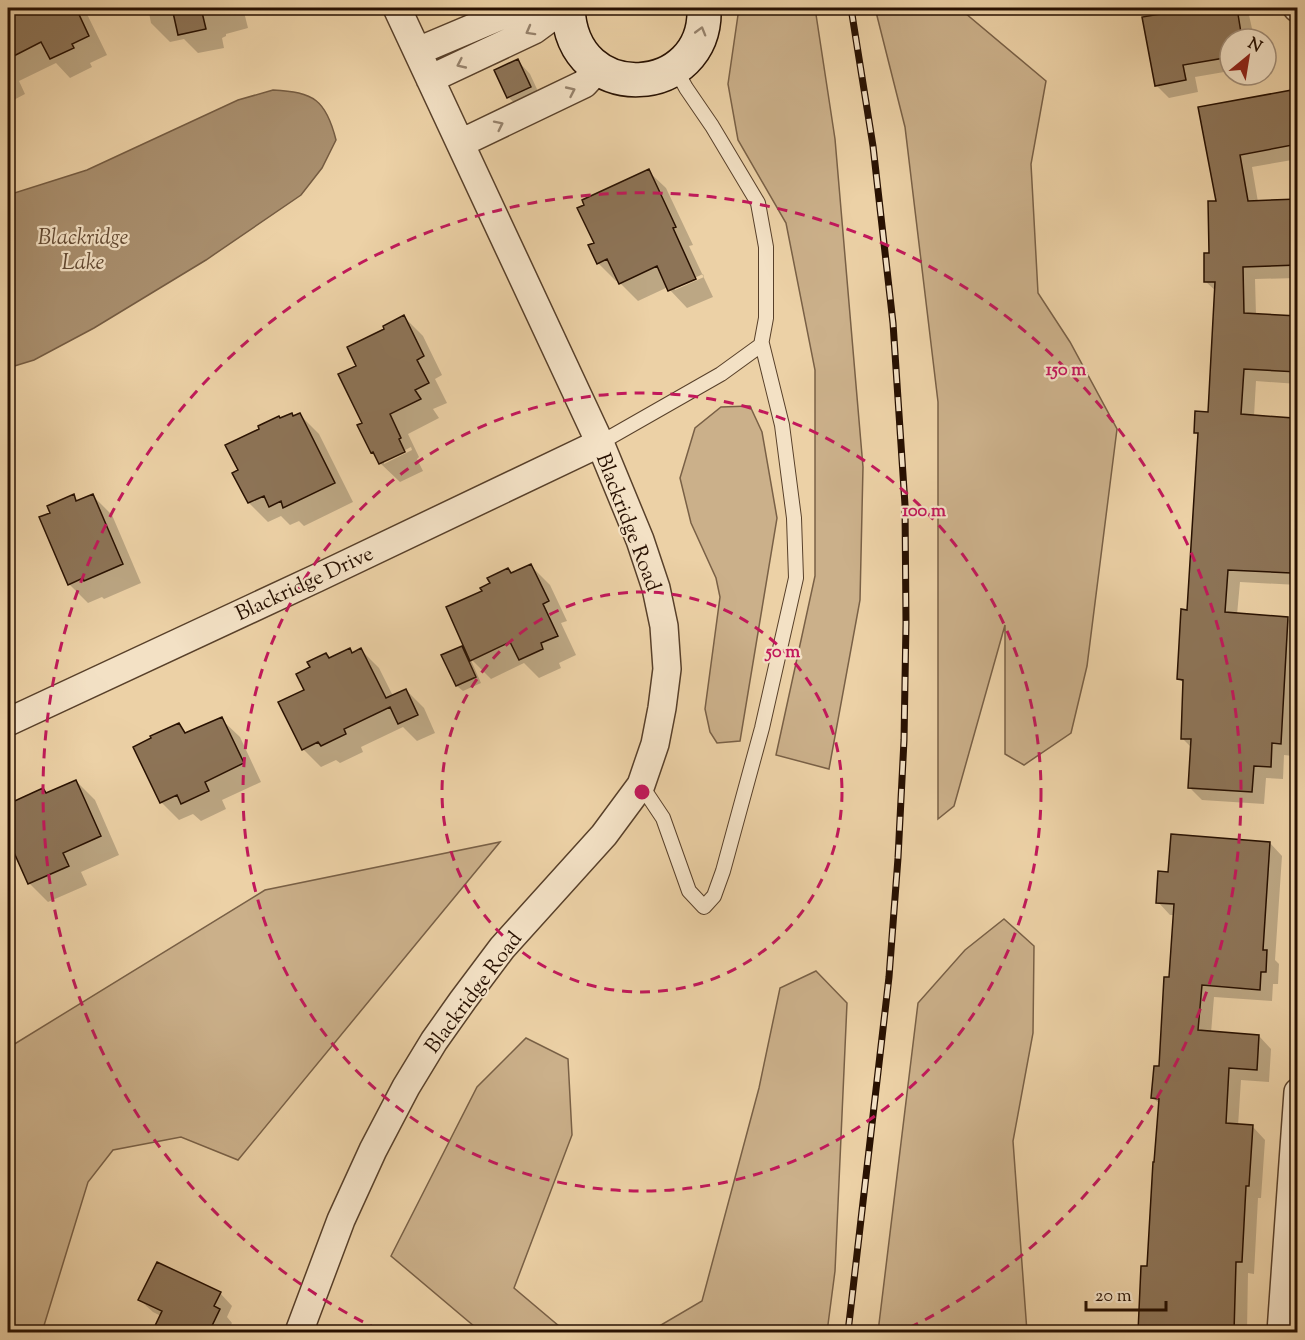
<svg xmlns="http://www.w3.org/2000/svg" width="1305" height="1340" viewBox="0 0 1305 1340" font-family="'Sorts Mill Goudy',serif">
  <rect width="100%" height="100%" fill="#ecd1a6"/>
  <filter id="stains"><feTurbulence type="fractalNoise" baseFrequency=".00333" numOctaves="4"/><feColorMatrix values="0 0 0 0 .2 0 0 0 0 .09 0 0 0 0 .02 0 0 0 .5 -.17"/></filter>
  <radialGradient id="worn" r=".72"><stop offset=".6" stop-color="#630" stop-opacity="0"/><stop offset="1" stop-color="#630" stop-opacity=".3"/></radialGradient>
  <!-- green -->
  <path fill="#cbb08a" stroke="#796046" stroke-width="1.5" d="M 739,8 L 815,8 L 835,139 L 863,467 L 860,600 L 829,769 L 776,755 L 815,576 L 815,370 L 786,223 L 738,140 L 728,84 Z
    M 875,8 L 959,8 L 1046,81 L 1031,164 L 1038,293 L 1070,342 L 1117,429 L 1087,666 L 1071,733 L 1024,765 L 1005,754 L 1005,625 L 954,806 L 938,819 L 938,402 L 905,127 Z
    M 750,406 L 762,432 L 777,518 L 740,741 L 717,743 L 710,732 L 705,709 L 720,597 L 716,578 L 691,523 L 680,478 L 695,428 L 721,407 Z
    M 500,842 L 238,1160 L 181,1137 L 113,1150 L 88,1182 L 42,1332 L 8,1332 L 8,1048 L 265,890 Z
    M 1004,919 L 1034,946 L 1033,1033 L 1013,1141 L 1027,1332 L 878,1332 L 918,1003 L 965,950 Z
    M 816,971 L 847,1003 L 835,1271 L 827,1332 L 649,1332 L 702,1301 L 759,1088 L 780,988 Z
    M 526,1038 L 568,1059 L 572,1135 L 514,1288 L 566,1332 L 481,1332 L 391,1256 L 477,1087 Z"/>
  <!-- water -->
  <path fill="#a98f6e" stroke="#755c42" stroke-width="1.5" d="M 273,90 C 314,92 326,100 336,140 L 322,168 L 301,195 L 206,260 L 94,328 L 34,360 L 8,368 L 8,195 L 87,170 L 238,100 Z"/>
  <!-- shadow -->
  <path fill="#0003" fill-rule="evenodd" d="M 8,8 L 84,8 L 107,55 L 90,63 L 92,67 L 70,78 L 56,63 L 19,81 L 25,94 L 8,103 Z
    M 148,8 L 243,8 L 248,28 L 226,34 L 226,36 L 222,38 L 224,48 L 198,53 L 184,39 L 170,42 L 151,23 Z
    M 1205,8 L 1242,8 L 1249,15 L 1253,33 L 1251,33 L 1252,39 L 1230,39 L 1230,71 L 1195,77 L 1198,92 L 1169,98 L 1156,85 L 1144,18 Z
    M 518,61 L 530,74 L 542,100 L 521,109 L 508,97 Z
    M 1291,91 L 1298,98 L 1298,159 L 1252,167 L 1258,202 L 1298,201 L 1298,278 L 1255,279 L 1256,315 L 1298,318 L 1298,384 L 1256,381 L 1254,416 L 1292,419 L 1298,425 L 1298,585 L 1240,582 L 1237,615 L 1287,618 L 1298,628 L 1298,671 L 1293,756 L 1284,755 L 1283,779 L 1266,778 L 1264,804 L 1202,800 L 1190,788 L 1192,748 L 1182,738 L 1185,684 L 1179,679 L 1189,611 L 1199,436 L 1196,433 L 1209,413 L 1216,291 L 1206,282 L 1218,203 L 1200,108 Z
    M 648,171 L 666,188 L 693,245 L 689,246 L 713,297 L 687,308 L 670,290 L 668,287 L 638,301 L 620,283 L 618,280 L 616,281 L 598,263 L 596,243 ZM 703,274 L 704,277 L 675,290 L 675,287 Z
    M 404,317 L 423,336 L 442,375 L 435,379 L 447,403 L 433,409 L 439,418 L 408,434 L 419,457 L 417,459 L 423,471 L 400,482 L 380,463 L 377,457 L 372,452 L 364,424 L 358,366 L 386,329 ZM 411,447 L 412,450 L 384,464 L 384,461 Z
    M 300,415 L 319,434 L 353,502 L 304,526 L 299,521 L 290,525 L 281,516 L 268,522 L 249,503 L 240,471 L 280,420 L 294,417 Z
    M 73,496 L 79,502 L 93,496 L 112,515 L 141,583 L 104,599 L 102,597 L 88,603 L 69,584 L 52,513 Z
    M 531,566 L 550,585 L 567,621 L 561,623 L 576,655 L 559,663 L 561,668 L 539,678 L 524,663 L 491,679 L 470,658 L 481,683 L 463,691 L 457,686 L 443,656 L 462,648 L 469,656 L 484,591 L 508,570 L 513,574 Z
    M 349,650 L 353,654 L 361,650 L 379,668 L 393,696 L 406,690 L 424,708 L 435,733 L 417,741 L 403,727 L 361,747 L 363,752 L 340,763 L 336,760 L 321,767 L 303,749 L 306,690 L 312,668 L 326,655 L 330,659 Z
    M 221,719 L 240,737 L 261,782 L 222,800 L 226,809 L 201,821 L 193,814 L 179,820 L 161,802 L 178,725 L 187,734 Z
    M 76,781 L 95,800 L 119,855 L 81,872 L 87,885 L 48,902 L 29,883 L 8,835 L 8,812 Z
    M 1270,843 L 1282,856 L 1275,960 L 1279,964 L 1278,984 L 1273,984 L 1272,1001 L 1214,997 L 1211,1033 L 1259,1036 L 1271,1049 L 1269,1082 L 1241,1080 L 1238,1126 L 1253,1127 L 1265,1140 L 1261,1198 L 1258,1198 L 1254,1274 L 1248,1273 L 1247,1332 L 1140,1332 L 1142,1267 L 1148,1268 L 1160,1104 L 1153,1098 L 1160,1068 L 1170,979 L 1175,915 L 1170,915 L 1158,902 L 1169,873 Z
    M 220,1293 L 232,1306 L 227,1317 L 232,1323 L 227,1332 L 153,1332 L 161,1316 L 153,1312 L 140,1300 Z"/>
  <!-- building -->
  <path fill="#8d7457" stroke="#271001" stroke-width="1.5" d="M 8,8 L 76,8 L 89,36 L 72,44 L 74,48 L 50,59 L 41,42 L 8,59 Z
    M 172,8 L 201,8 L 206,29 L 178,35 Z
    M 1197,8 L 1237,8 L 1242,39 L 1230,39 L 1230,57 L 1183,65 L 1186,80 L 1155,86 L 1142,17 Z
    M 518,59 L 531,87 L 507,98 L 494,70 Z
    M 1292,90 L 1292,94 L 1298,92 L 1298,144 L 1240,155 L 1248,201 L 1298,199 L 1298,265 L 1243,267 L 1244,313 L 1298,316 L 1298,372 L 1244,369 L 1241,414 L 1293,418 L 1292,422 L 1294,422 L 1294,433 L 1298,433 L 1298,472 L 1291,573 L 1228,570 L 1225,612 L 1288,617 L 1281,744 L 1272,743 L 1271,767 L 1254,766 L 1252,792 L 1188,788 L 1191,739 L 1181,739 L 1183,680 L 1177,679 L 1181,609 L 1187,610 L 1198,433 L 1194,433 L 1195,411 L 1208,412 L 1215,282 L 1204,282 L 1204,253 L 1209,253 L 1208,201 L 1216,201 L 1198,107 Z
    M 649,169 L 676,227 L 673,228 L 696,279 L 668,291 L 657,266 L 619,284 L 607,259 L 597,264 L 588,245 L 594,243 L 577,208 L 584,205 L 582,200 Z
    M 404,315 L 424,356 L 417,360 L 429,383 L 415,390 L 421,399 L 390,414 L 401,438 L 399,439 L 405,452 L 379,464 L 373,452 L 371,453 L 357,425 L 362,423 L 338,374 L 356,366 L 347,347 L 384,329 L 383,326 Z
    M 292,413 L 293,416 L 300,413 L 335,483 L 283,508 L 281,501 L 269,507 L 264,496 L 248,503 L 232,473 L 238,470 L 225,445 L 259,429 L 258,426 L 279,416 L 280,418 Z
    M 74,494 L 76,501 L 93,494 L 123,564 L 84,581 L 83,578 L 68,585 L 39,517 L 50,513 L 47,506 Z
    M 531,564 L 549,601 L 543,604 L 558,636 L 541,643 L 543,649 L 519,660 L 510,642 L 470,661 L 446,607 L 482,591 L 480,588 L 490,583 L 487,578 L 508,568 L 511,573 Z
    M 462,646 L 476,677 L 456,686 L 441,655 Z
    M 350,648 L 352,653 L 361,648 L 386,698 L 406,689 L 418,715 L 398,724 L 390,707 L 344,729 L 346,734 L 321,746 L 318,742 L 302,750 L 278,702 L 304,690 L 296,674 L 310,667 L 307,662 L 326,653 L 329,658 Z
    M 222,717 L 244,763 L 205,782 L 209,791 L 181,804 L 177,795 L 160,803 L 133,747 L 151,738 L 150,736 L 179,723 L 185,733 Z
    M 76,780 L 101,836 L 63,853 L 69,866 L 28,884 L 8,839 L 8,804 L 43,788 L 46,793 Z
    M 1171,834 L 1270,842 L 1263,950 L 1267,950 L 1266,972 L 1261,972 L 1260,990 L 1202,985 L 1198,1030 L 1259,1035 L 1257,1070 L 1229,1068 L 1226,1123 L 1253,1125 L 1249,1186 L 1246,1186 L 1242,1262 L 1236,1262 L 1234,1332 L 1138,1332 L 1141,1266 L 1147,1266 L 1153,1162 L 1154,1162 L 1159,1099 L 1151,1098 L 1154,1066 L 1159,1066 L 1164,977 L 1169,977 L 1174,904 L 1156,903 L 1158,871 L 1168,872 Z
    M 157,1262 L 221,1292 L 214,1306 L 220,1309 L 209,1332 L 152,1332 L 162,1311 L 138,1300 Z"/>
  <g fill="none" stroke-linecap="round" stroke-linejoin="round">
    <defs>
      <path id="lane" d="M 600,443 L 721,374 L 761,345 L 766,318 L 766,247 L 758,203 L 712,126 L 686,88 L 675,68
        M 641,785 L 663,818 L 689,891 L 704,907 L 714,896 L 723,871 L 762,728 L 796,578 L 794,518 L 782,425 L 762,344"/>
      <path id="street" d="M 1297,8 L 1298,8
        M 418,51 L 520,8
        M 430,79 L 534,30 L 564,8
        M 461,143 L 584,84 L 598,69
        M 8,722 L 317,578 L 600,443
        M 299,1332 L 341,1220 L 373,1150 L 406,1087 L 434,1041 L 463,1000 L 502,948 L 604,835 L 641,785 L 655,744 L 662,708 L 667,669 L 664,626 L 656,588 L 640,540 L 600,443 L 397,8
        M 1281,1332 L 1298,1092"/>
      <path id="secondary" d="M 568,8 C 572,109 708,98 704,8"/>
    </defs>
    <!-- lane casing -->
    <use href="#lane" stroke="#58402a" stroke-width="16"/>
    <!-- street casing -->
    <use href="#street" stroke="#58402a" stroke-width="30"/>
    <!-- secondary casing -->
    <use href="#secondary" stroke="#271001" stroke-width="36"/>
    <!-- lane -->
    <use href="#lane" stroke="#f3e1c5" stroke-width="14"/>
    <!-- street -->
    <use href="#street" stroke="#f3e1c5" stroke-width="27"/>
    <!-- secondary -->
    <use href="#secondary" stroke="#f3e1c5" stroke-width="33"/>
    <defs>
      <path id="rail" d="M 848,1332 L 889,977 L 898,858 L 904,740 L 906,623 L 905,505 L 893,323 L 873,146 L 851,8"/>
    </defs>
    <!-- rail casing -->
    <use href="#rail" stroke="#271001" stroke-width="7"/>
    <!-- rail -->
    <use href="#rail" stroke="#f3e1c5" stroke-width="4.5" stroke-dasharray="14" stroke-linecap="butt"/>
  </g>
  <!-- one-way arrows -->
  <defs><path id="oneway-chevron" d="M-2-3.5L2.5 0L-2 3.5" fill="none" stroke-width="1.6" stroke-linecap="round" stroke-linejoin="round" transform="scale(1.5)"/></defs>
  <g stroke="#97836d">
    <use href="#oneway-chevron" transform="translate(530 31) rotate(151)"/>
    <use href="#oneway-chevron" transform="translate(701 31) rotate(-74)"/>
    <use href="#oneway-chevron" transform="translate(461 64) rotate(155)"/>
    <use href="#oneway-chevron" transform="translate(571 91) rotate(-25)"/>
    <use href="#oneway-chevron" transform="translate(499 125) rotate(-26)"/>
  </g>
  <!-- distance rings -->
  <g fill="none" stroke="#c2185b" stroke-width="3" stroke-dasharray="10 8">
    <circle cx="642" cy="792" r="200"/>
    <circle cx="642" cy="792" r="399"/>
    <path d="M379 1330A599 599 0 1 1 905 1330"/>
  </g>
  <g text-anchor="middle" stroke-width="4.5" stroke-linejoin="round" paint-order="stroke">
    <!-- street labels -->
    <g font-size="21" fill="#271001" stroke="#f3e1c5">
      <text transform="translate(629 522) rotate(69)" y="7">Blackridge Road</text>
      <text transform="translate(304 583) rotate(-25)" y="7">Blackridge Drive</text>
      <text transform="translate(473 992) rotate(-53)" y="7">Blackridge Road</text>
    </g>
    <!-- water labels -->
    <g font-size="22" font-style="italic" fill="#624932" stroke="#f3e1c5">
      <text x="83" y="244">Blackridge<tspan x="83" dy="25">Lake</tspan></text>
    </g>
  </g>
  <circle cx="642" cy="792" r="9" fill="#c2185b" stroke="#f3e1c5" stroke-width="3"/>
  <g font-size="18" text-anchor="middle" font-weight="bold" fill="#c2185b" stroke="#f3e1c5" stroke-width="4.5" stroke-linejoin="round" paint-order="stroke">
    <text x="1066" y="375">150 m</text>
    <text x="924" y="516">100 m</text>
    <text x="783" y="657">50 m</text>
  </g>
  <!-- margin -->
  <rect width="1305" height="1340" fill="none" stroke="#ecd1a6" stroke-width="30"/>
  <rect x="9" y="9" width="1287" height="1322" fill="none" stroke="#271001" stroke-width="3"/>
  <rect x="15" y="15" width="1275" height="1310" fill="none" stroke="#271001" stroke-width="1.5"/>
  <!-- north arrow -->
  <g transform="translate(1248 57) rotate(30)"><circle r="28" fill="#f3e1c5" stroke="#a18d77" stroke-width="1.5"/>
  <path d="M0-4.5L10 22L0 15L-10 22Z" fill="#8f2418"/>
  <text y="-9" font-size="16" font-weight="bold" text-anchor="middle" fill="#271001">N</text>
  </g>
  <!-- scale -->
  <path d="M1086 1301v9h80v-9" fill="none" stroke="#271001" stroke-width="3"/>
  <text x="1095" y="1301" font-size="18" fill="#271001" stroke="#f3e1c5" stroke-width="4.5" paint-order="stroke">20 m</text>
  <rect width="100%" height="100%" filter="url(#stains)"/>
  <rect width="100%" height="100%" fill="url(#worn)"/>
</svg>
